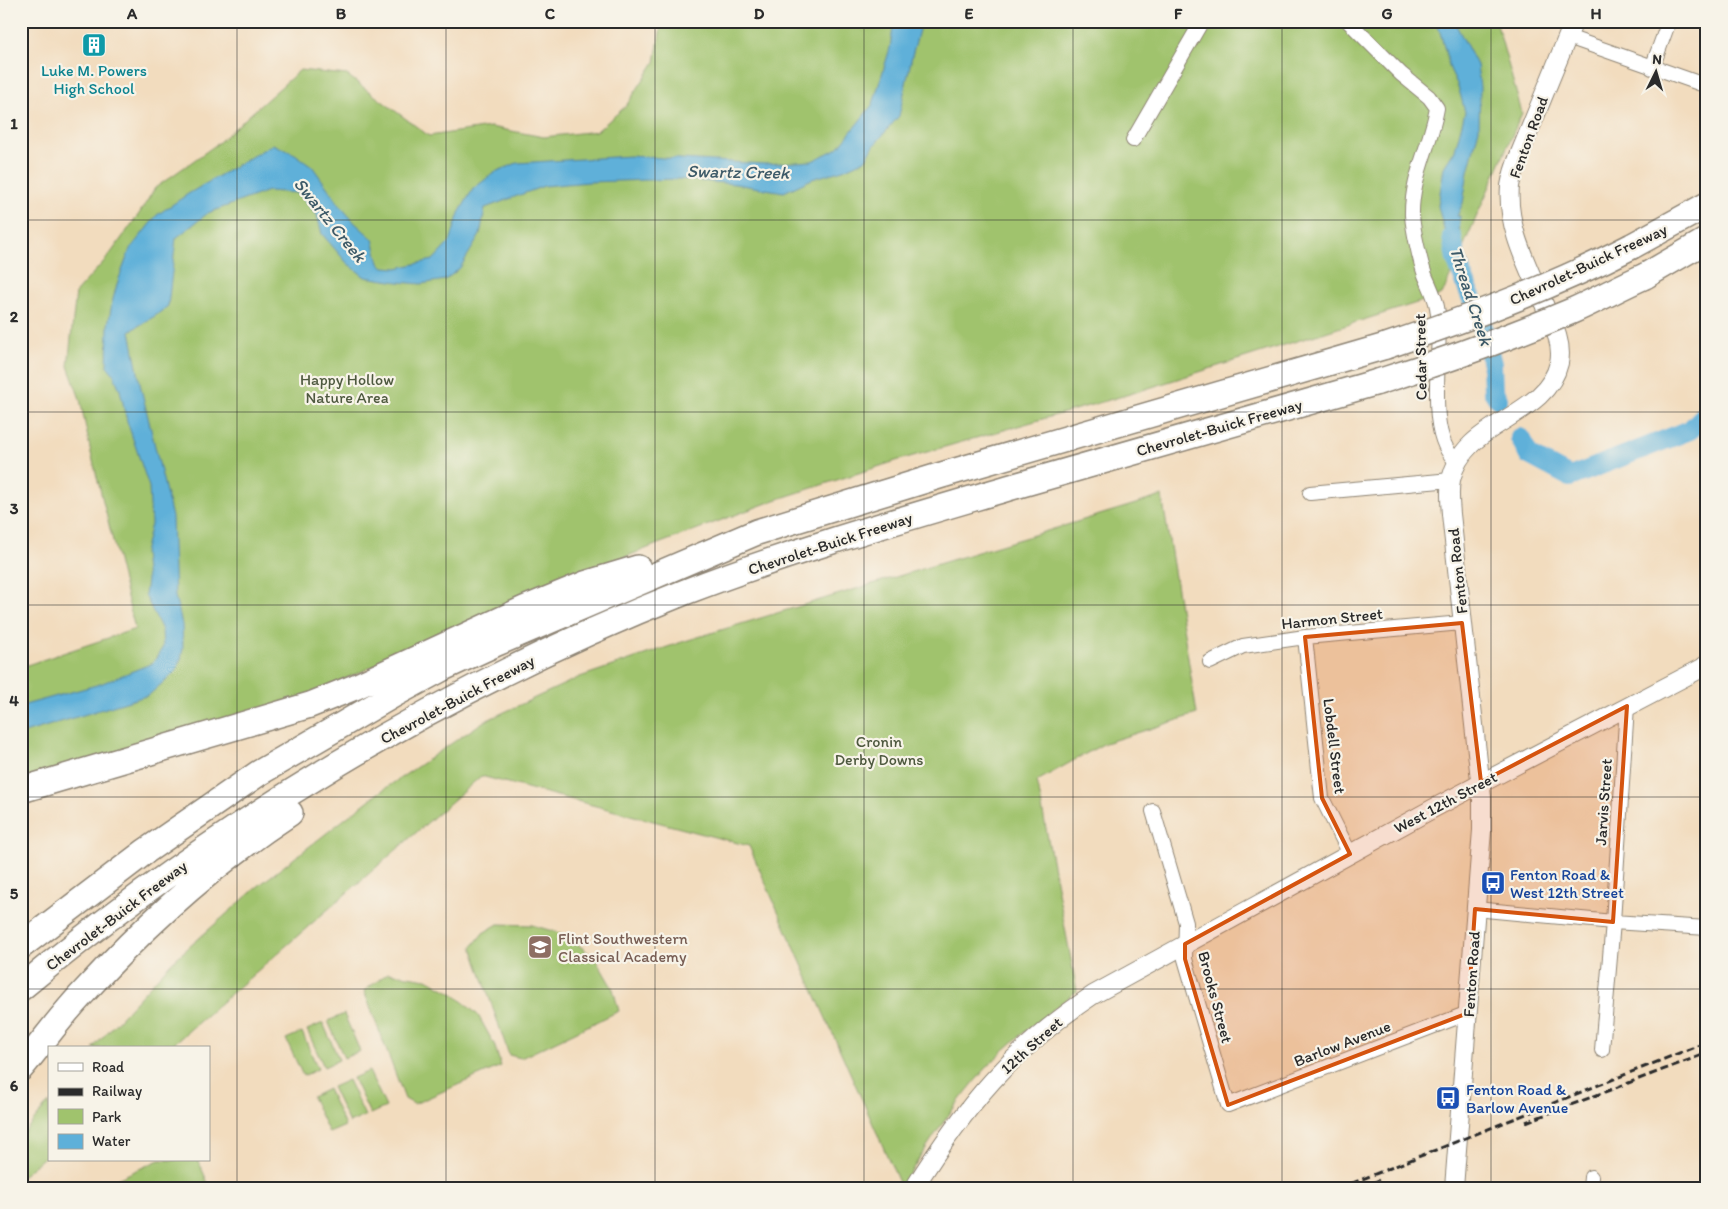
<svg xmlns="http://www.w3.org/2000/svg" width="1728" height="1209" viewBox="0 0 1728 1209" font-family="Itim,sans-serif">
  <rect width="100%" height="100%" fill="#f7f3e8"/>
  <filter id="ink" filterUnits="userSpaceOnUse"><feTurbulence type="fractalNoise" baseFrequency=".02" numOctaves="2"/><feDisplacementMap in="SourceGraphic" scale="10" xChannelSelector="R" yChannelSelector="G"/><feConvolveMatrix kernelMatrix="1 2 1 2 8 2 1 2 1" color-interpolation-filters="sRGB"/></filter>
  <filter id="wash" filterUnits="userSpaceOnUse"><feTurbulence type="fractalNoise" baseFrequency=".0096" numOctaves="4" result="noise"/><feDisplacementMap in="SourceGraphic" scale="20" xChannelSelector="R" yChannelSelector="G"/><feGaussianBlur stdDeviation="1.12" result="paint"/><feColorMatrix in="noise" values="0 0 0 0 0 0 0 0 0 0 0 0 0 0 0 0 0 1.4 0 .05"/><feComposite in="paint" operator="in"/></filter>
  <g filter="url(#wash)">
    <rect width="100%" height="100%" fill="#f2dcbe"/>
    <!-- green -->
    <path fill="#a0c36d" stroke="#66774c" d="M 662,21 L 1496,21 L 1522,113 L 1442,295 L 1130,394 L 899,460 L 775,500 L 658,544 L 525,597 L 306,697 L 21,779 L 21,667 L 135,629 L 91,453 L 80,399 L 68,366 L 76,292 L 108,257 L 139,214 L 155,188 L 217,144 L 300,70 L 347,75 L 429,136 L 490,127 L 544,137 L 597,131 L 626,106 L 655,62 Z
      M 1162,496 L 1197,714 L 1105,743 L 1037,781 L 1077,991 C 1053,1010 1028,1028 1005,1049 C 963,1089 932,1138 901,1187 L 749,846 L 481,776 L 169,1048 L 93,1048 L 171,963 L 257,887 L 377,794 L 483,722 L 580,677 L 685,641 Z
      M 498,924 L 532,925 L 566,935 L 595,958 L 613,989 L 619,1011 L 521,1058 L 509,1055 L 472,947 L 483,933 Z
      M 388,973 L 427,979 L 455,995 L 478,1015 L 494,1044 L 501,1066 L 414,1104 L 405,1099 L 364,991 Z
      M 344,1014 L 360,1051 L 344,1058 L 328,1021 Z
      M 323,1023 L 339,1060 L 324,1067 L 307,1030 Z
      M 302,1032 L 318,1069 L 303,1076 L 286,1039 Z
      M 369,1071 L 386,1107 L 370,1114 L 353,1078 Z
      M 348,1080 L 365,1116 L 349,1123 L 332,1087 Z
      M 328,1089 L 345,1126 L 329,1133 L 312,1097 Z
      M 49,1102 L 49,1153 L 21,1177 L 21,1136 Z
      M 159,1160 L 198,1160 L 210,1188 L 119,1188 L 115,1180 Z"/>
    <!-- water -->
    <path fill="#5eb0d9" stroke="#446e82" d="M 894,21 L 918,21 L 919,30 L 912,56 L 899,116 L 876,143 L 865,160 L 843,170 L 812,179 L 784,192 L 735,184 L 678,179 L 589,182 L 544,186 L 485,208 L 480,235 L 460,268 L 445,280 L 421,284 L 398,282 L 365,277 L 347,263 L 322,234 L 317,215 L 298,193 L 268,191 L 208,213 L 176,238 L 168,306 L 155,316 L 130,331 L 141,388 L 172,517 L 175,596 L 182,624 L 183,649 L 181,659 L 176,671 L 149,695 L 21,734 L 21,706 L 100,684 L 153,663 L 163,647 L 162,630 L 145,595 L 147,580 L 144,553 L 151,524 L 149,487 L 127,421 L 120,390 L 113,373 L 107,366 L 108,325 L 112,303 L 117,284 L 130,249 L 157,215 L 188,194 L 273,144 L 295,154 L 312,166 L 342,208 L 355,223 L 373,239 L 379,263 L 384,267 L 397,268 L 433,260 L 450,242 L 459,213 L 473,189 L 495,172 L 517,163 L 630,156 L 765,164 L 812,161 L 838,148 L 873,104 L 890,48 Z
      M 1433,21 L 1454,21 L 1477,65 L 1480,87 L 1479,129 L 1468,171 L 1463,203 L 1457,216 L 1460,216 L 1459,243 L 1462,249 L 1454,269 L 1438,206 L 1444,167 L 1455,150 L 1465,112 L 1458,86 L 1450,69 L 1440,32 Z"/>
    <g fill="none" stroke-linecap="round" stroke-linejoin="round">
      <!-- river -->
      <path stroke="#5eb0d9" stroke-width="20" d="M 1452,237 L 1456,259 L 1482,324 L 1492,364 L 1493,391 L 1498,399
        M 1520,438 L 1529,455 L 1570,477 L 1690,430 L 1707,413"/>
    </g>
  </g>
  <g filter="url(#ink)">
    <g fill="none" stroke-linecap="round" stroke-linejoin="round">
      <defs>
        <path id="minor" d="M 1348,21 L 1401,74 L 1429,97 L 1437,108 C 1431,144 1411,178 1412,215 C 1413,230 1420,261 1425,275 C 1429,285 1435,296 1437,307 C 1445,348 1422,432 1457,462
          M 1568,37 L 1707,86
          M 1652,68 L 1669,21
          M 1133,140 L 1202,21
          M 1310,493 L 1451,480
          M 1305,637 L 1322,798 L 1350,854
          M 1210,662 L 1243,646 L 1305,637 L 1462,623
          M 1153,811 L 1186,923 L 1185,959 L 1228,1105 L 1468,1013
          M 1475,909 L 1613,922 L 1707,928
          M 1602,1050 L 1613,922 L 1627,706
          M 1590,1188 L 1591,1177"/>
        <path id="tertiary" d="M 914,1188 C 965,1106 1012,1049 1093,995 L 1434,808 L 1702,668 L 1707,664
          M 1454,1188 L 1482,830 L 1482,798 L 1451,514 C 1450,503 1449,491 1451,480 C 1463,420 1546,419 1559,363 C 1563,344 1554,326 1546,309 C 1530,270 1506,229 1510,186 C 1512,174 1516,163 1520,153 L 1574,21"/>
        <path id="motorway" d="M 1632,246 L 1707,205
          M 1645,276 L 1707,240
          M 21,790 L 310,705 L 355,687 L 524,609 L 585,584 L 638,568
          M 21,946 L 146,851 L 259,773 L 395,694 L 443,668 L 497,643 L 757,532 L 942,475 L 1386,346
          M 21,988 C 220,823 445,687 685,592 C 791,551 900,520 1008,488 C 1131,453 1254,417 1378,382
          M 21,1068 C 42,1043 61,1016 84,992 C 145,925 214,863 290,813"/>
      </defs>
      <!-- minor casing -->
      <use href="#minor" stroke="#8e8474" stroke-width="16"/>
      <!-- tertiary casing -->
      <use href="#tertiary" stroke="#8e8474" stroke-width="20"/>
      <!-- motorway casing -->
      <use href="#motorway" stroke="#8e8474" stroke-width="28"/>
      <!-- minor -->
      <use href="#minor" stroke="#fff" stroke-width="14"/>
      <!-- tertiary -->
      <use href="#tertiary" stroke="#fff" stroke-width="18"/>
      <!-- motorway -->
      <use href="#motorway" stroke="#fff" stroke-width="25"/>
      <!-- rail -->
      <path stroke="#2b2b2b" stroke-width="3" stroke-dasharray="8 4" stroke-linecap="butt" d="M 1526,1122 L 1707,1053
        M 1340,1188 L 1707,1042
        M 1361,1188 L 1379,1180"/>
      <defs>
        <path id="motorway-bridge" d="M 1386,346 C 1470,318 1553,287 1632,246
          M 1378,382 C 1444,361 1508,338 1572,311 C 1597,300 1620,287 1645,276"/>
      </defs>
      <!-- motorway-bridge casing -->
      <use href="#motorway-bridge" stroke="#8e8474" stroke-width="28" stroke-linecap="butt"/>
      <!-- motorway-bridge -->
      <use href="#motorway-bridge" stroke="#fff" stroke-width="25"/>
    </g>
  </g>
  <!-- marked area -->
  <path fill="#d5540f" fill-opacity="0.2" stroke="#d5540f" stroke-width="4" stroke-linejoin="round" d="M 1462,623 L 1481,782 L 1627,706 L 1613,922 L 1475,909 L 1468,1013 L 1228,1105 L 1185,959 L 1185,944 L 1350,854 L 1322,798 L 1305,637 Z"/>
  <!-- grid -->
  <path fill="none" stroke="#2b2b2b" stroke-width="1" stroke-opacity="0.55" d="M 237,21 L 237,1188M 446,21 L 446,1188M 655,21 L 655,1188M 864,21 L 864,1188M 1073,21 L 1073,1188M 1282,21 L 1282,1188M 1491,21 L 1491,1188M 21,220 L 1707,220M 21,412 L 1707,412M 21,605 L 1707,605M 21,797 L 1707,797M 21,989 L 1707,989"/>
  <!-- icons -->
  <defs>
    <symbol id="building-square" viewBox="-11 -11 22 22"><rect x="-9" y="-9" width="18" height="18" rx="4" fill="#0f9aa8" stroke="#f7f3e8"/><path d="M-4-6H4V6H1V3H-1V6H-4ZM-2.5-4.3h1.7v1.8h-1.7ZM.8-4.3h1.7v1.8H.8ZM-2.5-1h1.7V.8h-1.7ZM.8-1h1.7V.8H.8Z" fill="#fff"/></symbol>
    <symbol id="bus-square" viewBox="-11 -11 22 22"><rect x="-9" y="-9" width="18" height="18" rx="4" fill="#1a4fb4" stroke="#f7f3e8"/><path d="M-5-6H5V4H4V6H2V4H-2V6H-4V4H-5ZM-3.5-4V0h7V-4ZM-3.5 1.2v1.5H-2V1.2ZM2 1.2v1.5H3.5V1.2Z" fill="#fff"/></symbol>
    <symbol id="school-square" viewBox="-11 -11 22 22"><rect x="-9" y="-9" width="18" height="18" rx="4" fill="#8d6e63" stroke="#f7f3e8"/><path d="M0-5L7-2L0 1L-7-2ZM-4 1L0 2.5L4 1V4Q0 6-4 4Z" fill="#fff"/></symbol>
  </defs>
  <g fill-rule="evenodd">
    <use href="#building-square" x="80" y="31" width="28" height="28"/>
    <use href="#bus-square" x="1479" y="869" width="28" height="28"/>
    <use href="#school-square" x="526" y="933" width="28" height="28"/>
    <use href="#bus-square" x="1434" y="1084" width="28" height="28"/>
  </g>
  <g text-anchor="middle" stroke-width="4.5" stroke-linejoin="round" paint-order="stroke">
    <!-- culture labels -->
    <g font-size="16" fill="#0d838f" stroke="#f7f3e8">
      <text x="94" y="76">Luke M. Powers<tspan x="94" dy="18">High School</tspan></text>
    </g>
    <!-- street labels -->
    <g font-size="16" fill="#2b2b2b" stroke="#f7f3e8">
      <text transform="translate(1528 137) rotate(-70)" y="6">Fenton Road</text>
      <text transform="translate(1588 264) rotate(-25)" y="6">Chevrolet-Buick Freeway</text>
      <text transform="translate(1420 357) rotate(-91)" y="6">Cedar Street</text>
      <text transform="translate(1219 427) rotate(-16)" y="6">Chevrolet-Buick Freeway</text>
      <text transform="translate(830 543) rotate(-18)" y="6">Chevrolet-Buick Freeway</text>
      <text transform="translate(1457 571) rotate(-96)" y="6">Fenton Road</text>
      <text transform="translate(1332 618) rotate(-6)" y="6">Harmon Street</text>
      <text transform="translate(457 699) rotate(-28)" y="6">Chevrolet-Buick Freeway</text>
      <text transform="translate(1335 746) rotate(83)" y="6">Lobdell Street</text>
      <text transform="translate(1445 802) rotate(-28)" y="6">West 12th Street</text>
      <text transform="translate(1603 802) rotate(-86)" y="6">Jarvis Street</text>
      <text transform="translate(116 915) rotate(-37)" y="6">Chevrolet-Buick Freeway</text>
      <text transform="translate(1471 974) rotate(-86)" y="6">Fenton Road</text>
      <text transform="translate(1216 997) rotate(75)" y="6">Brooks Street</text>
      <text transform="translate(1342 1043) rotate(-21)" y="6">Barlow Avenue</text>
      <text transform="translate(1031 1045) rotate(-42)" y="6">12th Street</text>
    </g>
    <!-- park labels -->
    <g font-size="16" fill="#4e593f" stroke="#f7f3e8">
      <text x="347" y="385">Happy Hollow<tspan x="347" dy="18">Nature Area</tspan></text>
      <text x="879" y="747">Cronin<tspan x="879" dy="18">Derby Downs</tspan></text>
    </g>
    <!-- transit labels -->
    <g font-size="16" fill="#164399" stroke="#f7f3e8" text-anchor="start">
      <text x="1510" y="880">Fenton Road &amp;<tspan x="1510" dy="18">West 12th Street</tspan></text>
      <text x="1466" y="1095">Fenton Road &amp;<tspan x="1466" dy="18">Barlow Avenue</tspan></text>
    </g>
    <!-- education labels -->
    <g font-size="16" fill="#785e54" stroke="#f7f3e8" text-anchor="start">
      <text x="558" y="944">Flint Southwestern<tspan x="558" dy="18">Classical Academy</tspan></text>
    </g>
    <!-- water labels -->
    <g font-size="18" font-style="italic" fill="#3d5a68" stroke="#f7f3e8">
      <text transform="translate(738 172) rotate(1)" y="6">Swartz Creek</text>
      <text transform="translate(330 220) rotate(51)" y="6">Swartz Creek</text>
      <text transform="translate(1471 296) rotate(72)" y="6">Thread Creek</text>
    </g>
  </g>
  <!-- margin -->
  <rect width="1728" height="1209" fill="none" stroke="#f7f3e8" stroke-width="55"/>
  <!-- legend -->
  <rect x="48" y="1046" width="162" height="115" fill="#f7f3e8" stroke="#a5a39c"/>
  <rect x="58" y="1063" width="25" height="8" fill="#ffffff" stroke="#a5a39c"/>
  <text x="92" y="1072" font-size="15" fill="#2b2b2b">Road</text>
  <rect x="58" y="1088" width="25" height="8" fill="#2b2b2b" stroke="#a5a39c"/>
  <text x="92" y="1096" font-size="15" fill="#2b2b2b">Railway</text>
  <rect x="58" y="1109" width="25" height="15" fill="#a0c36d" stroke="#a5a39c"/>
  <text x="92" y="1122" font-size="15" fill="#2b2b2b">Park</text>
  <rect x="58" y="1134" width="25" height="15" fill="#5eb0d9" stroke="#a5a39c"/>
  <text x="92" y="1146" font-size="15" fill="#2b2b2b">Water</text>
  <!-- north arrow -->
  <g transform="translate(1656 72) rotate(5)" stroke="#f7f3e8" stroke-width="4" paint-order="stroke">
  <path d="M0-4L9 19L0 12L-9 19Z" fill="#2b2b2b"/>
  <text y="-8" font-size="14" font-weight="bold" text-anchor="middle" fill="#2b2b2b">N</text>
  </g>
  <rect x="28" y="28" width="1672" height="1154" fill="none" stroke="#2b2b2b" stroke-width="2"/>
  <g font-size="16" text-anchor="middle" font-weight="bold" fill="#2b2b2b">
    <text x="132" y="19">A</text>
    <text x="341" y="19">B</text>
    <text x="550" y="19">C</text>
    <text x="759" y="19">D</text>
    <text x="969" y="19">E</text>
    <text x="1178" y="19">F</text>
    <text x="1387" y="19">G</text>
    <text x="1596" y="19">H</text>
    <text x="14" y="129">1</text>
    <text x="14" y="322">2</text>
    <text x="14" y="514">3</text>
    <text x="14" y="706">4</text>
    <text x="14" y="899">5</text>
    <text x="14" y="1091">6</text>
  </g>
</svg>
